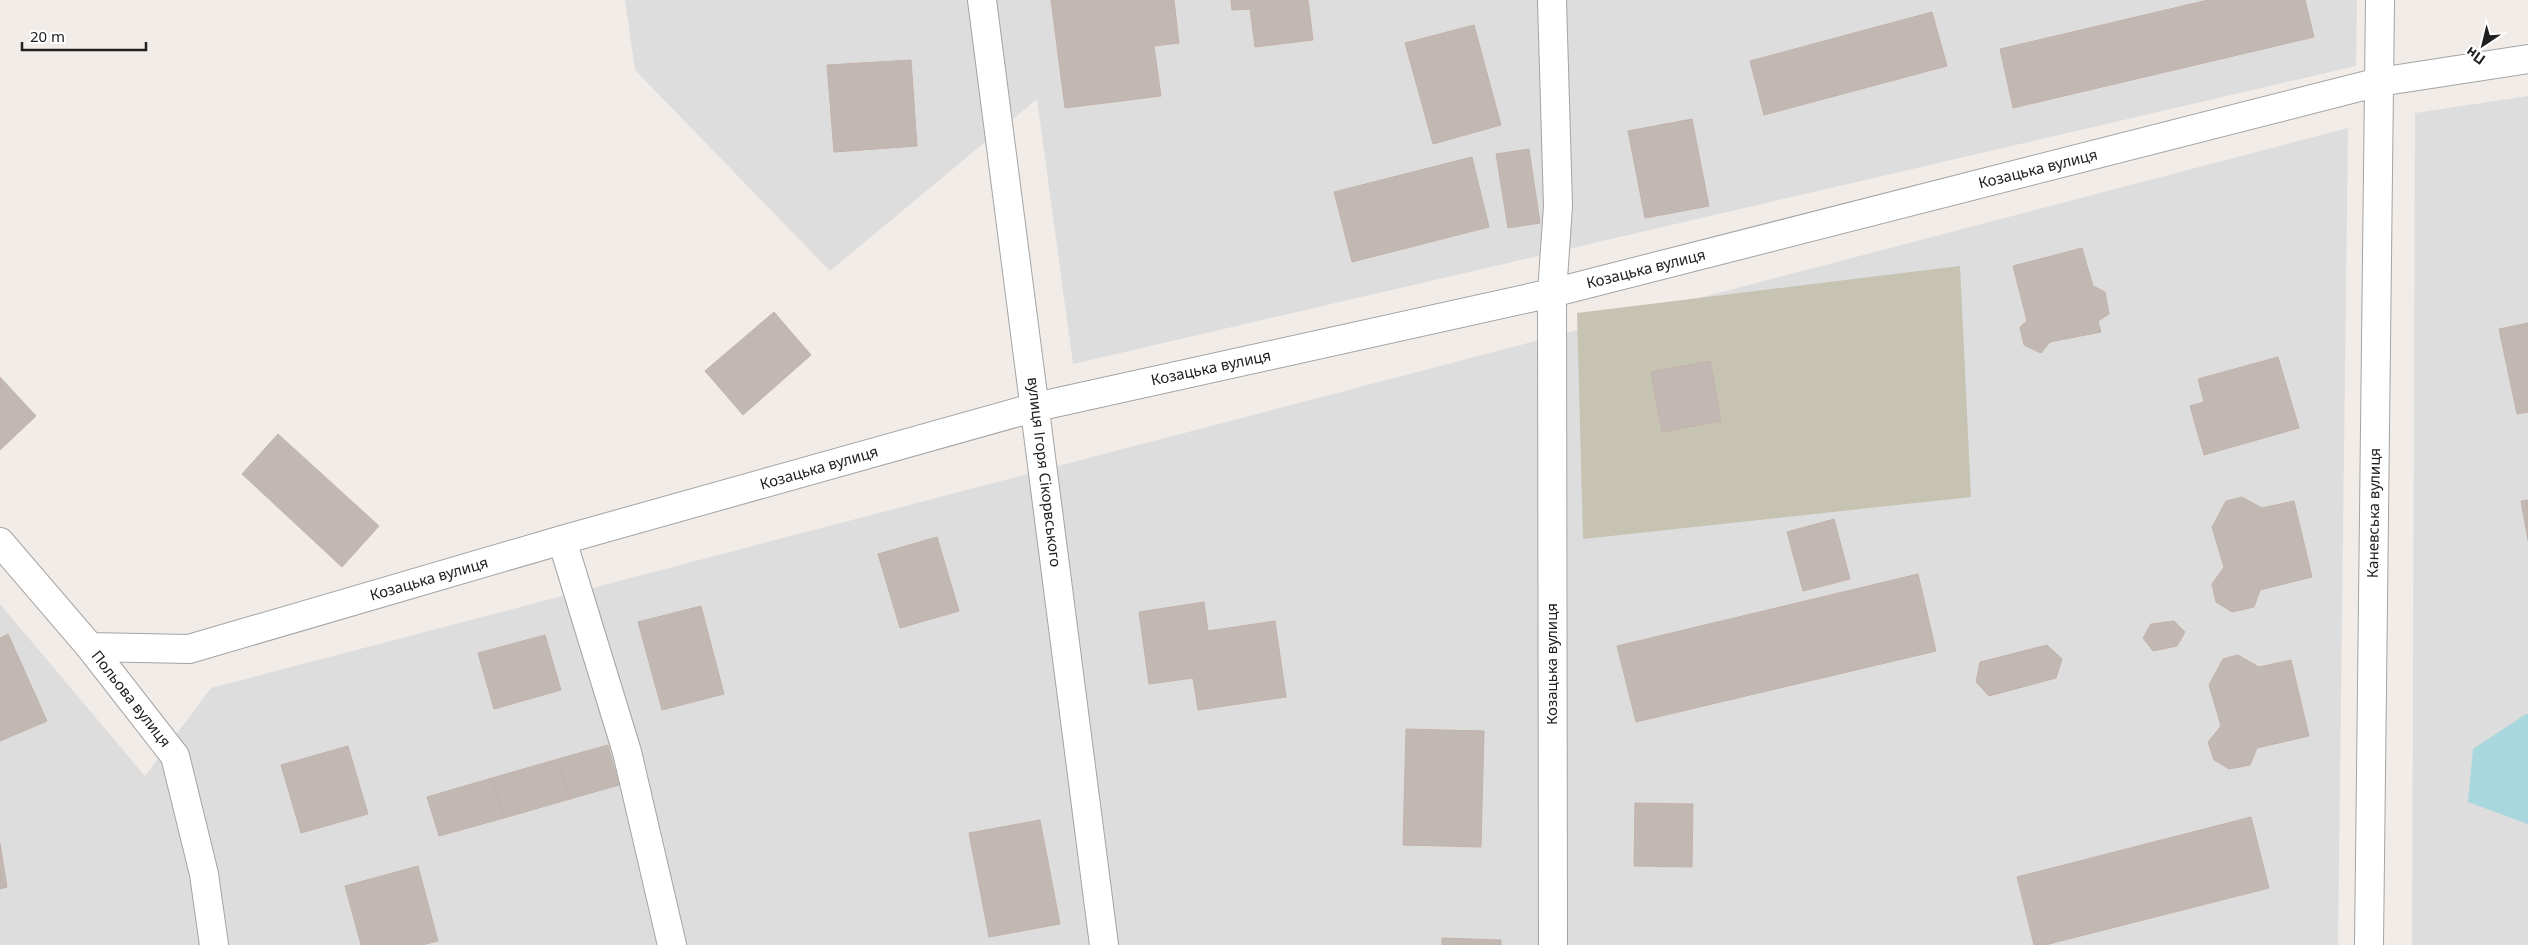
<svg xmlns="http://www.w3.org/2000/svg" width="2528" height="945" viewBox="0 0 2528 945" font-family="'Noto Sans',sans-serif">
  <rect width="100%" height="100%" fill="#f1ece7"/>
  <!-- residential -->
  <path fill="#dedddd" d="M 625,0 L 2357,0 L 2356,66 L 1073,364 L 1037,99 L 830,271 L 635,70 Z
    M 2528,96 L 2528,945 L 2412,945 L 2415,113 Z
    M 2348,128 L 2338,945 L 0,945 L 0,604 L 145,776 L 211,688 Z"/>
  <!-- construction -->
  <path fill="#c6c3b2" d="M 1960,266 L 1971,497 L 1583,539 L 1577,313 Z"/>
  <!-- water -->
  <path fill="#a8d7de" d="M 2526,714 L 2528,714 L 2528,824 L 2468,802 L 2473,749 Z"/>
  <!-- building -->
  <path fill="#c2b8b3" stroke="#c3b2a9" d="M 1051,0 L 1174,0 L 1179,43 L 1154,46 L 1161,96 L 1065,108 Z
    M 1231,0 L 1308,0 L 1313,40 L 1255,47 L 1250,9 L 1232,10 Z
    M 2208,0 L 2305,0 L 2314,37 L 2013,108 L 2000,49 Z
    M 1932,12 L 1947,66 L 1764,115 L 1750,61 Z
    M 1474,25 L 1501,125 L 1433,144 L 1405,43 Z
    M 911,60 L 917,146 L 834,152 L 827,65 Z
    M 1692,119 L 1709,206 L 1645,218 L 1628,131 Z
    M 1529,149 L 1540,223 L 1508,228 L 1496,154 Z
    M 1472,157 L 1489,227 L 1352,262 L 1334,192 Z
    M 2082,248 L 2093,286 L 2105,292 L 2109,314 L 2098,321 L 2101,332 L 2050,342 L 2041,353 L 2024,345 L 2020,327 L 2027,321 L 2013,266 Z
    M 774,312 L 811,355 L 743,415 L 705,371 Z
    M 2528,323 L 2528,412 L 2517,414 L 2499,329 Z
    M 2278,357 L 2299,428 L 2204,455 L 2190,406 L 2204,402 L 2198,379 Z
    M 1710,361 L 1721,421 L 1662,432 L 1651,372 Z
    M 0,377 L 36,416 L 0,450 Z
    M 278,434 L 379,526 L 342,567 L 242,474 Z
    M 2242,497 L 2262,508 L 2294,501 L 2312,577 L 2260,590 L 2254,607 L 2232,612 L 2216,602 L 2212,584 L 2224,567 L 2212,527 L 2226,501 Z
    M 2528,500 L 2528,540 L 2521,501 Z
    M 1834,519 L 1850,579 L 1803,591 L 1787,532 Z
    M 937,537 L 959,611 L 900,628 L 878,554 Z
    M 1918,574 L 1936,651 L 1636,722 L 1617,646 Z
    M 1204,602 L 1208,631 L 1275,621 L 1286,697 L 1198,710 L 1193,678 L 1149,684 L 1139,612 Z
    M 701,606 L 724,694 L 662,710 L 638,622 Z
    M 2174,621 L 2185,632 L 2177,646 L 2153,651 L 2143,638 L 2151,624 Z
    M 8,634 L 47,721 L 0,741 L 0,638 Z
    M 545,635 L 561,690 L 494,709 L 478,653 Z
    M 2047,645 L 2062,659 L 2056,678 L 1989,696 L 1976,682 L 1980,662 Z
    M 2238,655 L 2259,667 L 2291,660 L 2309,736 L 2257,748 L 2250,765 L 2229,769 L 2214,760 L 2208,742 L 2221,726 L 2209,685 L 2223,659 Z
    M 1406,729 L 1484,731 L 1481,847 L 1403,845 Z
    M 608,745 L 619,785 L 570,799 L 558,759 Z
    M 348,746 L 368,814 L 301,833 L 281,765 Z
    M 558,759 L 570,799 L 504,818 L 492,778 Z
    M 492,778 L 504,818 L 439,836 L 427,797 Z
    M 1635,803 L 1693,804 L 1692,867 L 1634,866 Z
    M 2251,817 L 2269,888 L 2045,945 L 2034,945 L 2017,877 Z
    M 1040,820 L 1060,924 L 989,937 L 969,833 Z
    M 0,843 L 7,887 L 0,889 Z
    M 418,866 L 438,941 L 422,945 L 361,945 L 345,886 Z
    M 1442,938 L 1501,940 L 1501,945 L 1442,945 Z"/>
  <g fill="none" stroke-linecap="round" stroke-linejoin="round">
    <defs>
      <path id="minor" d="M 982,0 L 1104,945
        M 1552,0 L 1558,206 L 1552,293 L 1553,945
        M 562,540 L 627,752 L 672,945
        M 0,542 L 90,647 L 175,756 L 204,874 L 214,945
        M 90,647 L 189,649 L 562,540 L 1036,407 L 1552,293 L 2379,82 L 2528,59
        M 2369,945 L 2380,0"/>
    </defs>
    <!-- minor casing -->
    <use href="#minor" stroke="#a4a4a4" stroke-width="30"/>
    <!-- minor -->
    <use href="#minor" stroke="#fff" stroke-width="28"/>
  </g>
  <g text-anchor="middle" stroke-width="4" stroke-linejoin="round" paint-order="stroke">
    <!-- street labels -->
    <g font-size="15" fill="#202020" stroke="#fff">
      <text transform="translate(2038 169) rotate(-14)" y="5">Козацька вулиця</text>
      <text transform="translate(1646 269) rotate(-14)" y="5">Козацька вулиця</text>
      <text transform="translate(1211 368) rotate(-12)" y="5">Козацька вулиця</text>
      <text transform="translate(819 468) rotate(-16)" y="5">Козацька вулиця</text>
      <text transform="translate(1044 472) rotate(83)" y="5">вулиця Ігоря Сікорвського</text>
      <text transform="translate(2374 513) rotate(-89)" y="5">Каневська вулиця</text>
      <text transform="translate(429 579) rotate(-16)" y="5">Козацька вулиця</text>
      <text transform="translate(1552 664) rotate(-90)" y="5">Козацька вулиця</text>
      <text transform="translate(131 699) rotate(52)" y="5">Польова вулиця</text>
    </g>
  </g>
  <!-- north arrow -->
  <g transform="translate(2483 45) rotate(215)" stroke="#ffffff" stroke-width="4" paint-order="stroke">
  <path d="M0-4L9 19L0 12L-9 19Z" fill="#202020"/>
  <text y="-8" font-size="14" font-weight="bold" text-anchor="middle" fill="#202020">Пн</text>
  </g>
  <!-- scale -->
  <path d="M22 42v8h124v-8" fill="none" stroke="#202020" stroke-width="2.5"/>
  <text x="30" y="42" font-size="15" fill="#202020" stroke="#ffffff" stroke-width="4" paint-order="stroke">20 m</text>
</svg>
